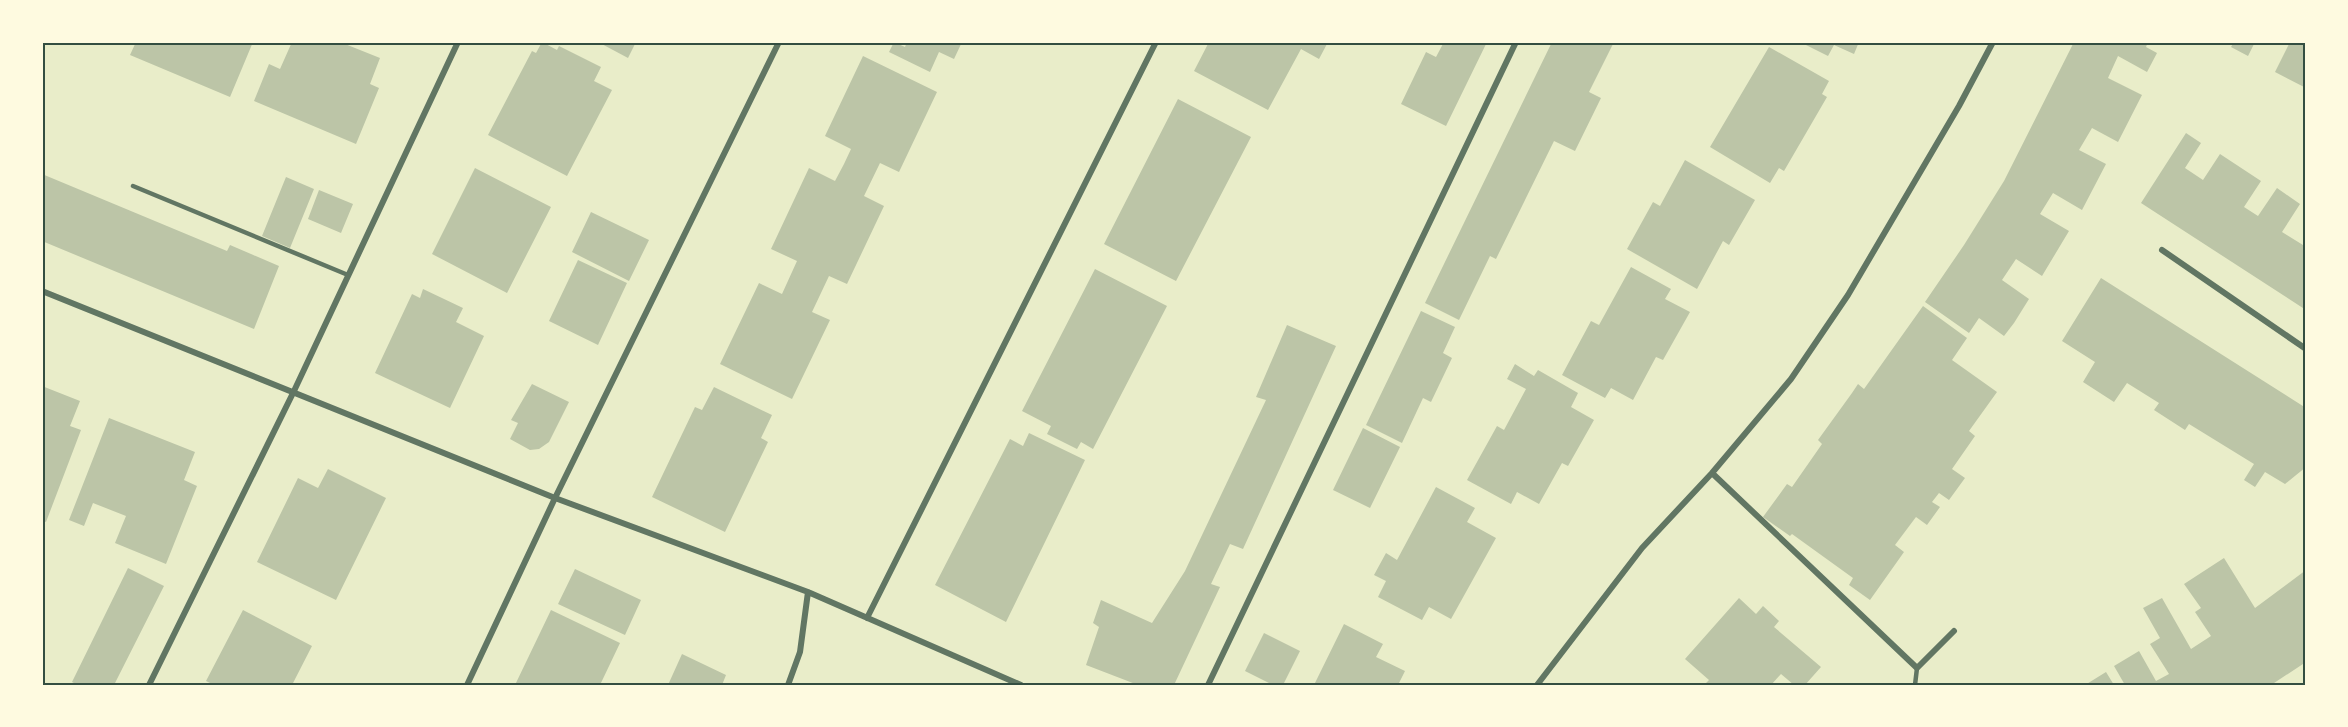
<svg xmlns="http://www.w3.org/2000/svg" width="2348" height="727" viewBox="0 0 2348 727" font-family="'Source Sans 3',sans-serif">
  <rect width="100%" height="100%" fill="#e9edc9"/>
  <!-- building -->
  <path fill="#bcc5a7" d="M 136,42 L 253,42 L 230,97 L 130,55 Z
    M 292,42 L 340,42 L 380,58 L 370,84 L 379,88 L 356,144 L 254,101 L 269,64 L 280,69 Z
    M 542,42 L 557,50 L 559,46 L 601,67 L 594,81 L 612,90 L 567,176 L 488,135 L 532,51 L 536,53 Z
    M 598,42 L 636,42 L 628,58 Z
    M 894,42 L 905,47 L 907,42 L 962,42 L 954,59 L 939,52 L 930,72 L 889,52 Z
    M 1209,42 L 1328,42 L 1319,59 L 1301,49 L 1268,110 L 1194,71 Z
    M 1444,42 L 1487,42 L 1446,126 L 1401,104 L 1426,52 L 1436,57 Z
    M 1552,42 L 1614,42 L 1589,92 L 1601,98 L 1575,151 L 1554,141 L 1496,259 L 1490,256 L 1459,320 L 1425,303 Z
    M 1800,42 L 1859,42 L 1854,54 L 1834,45 L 1828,56 Z
    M 2074,42 L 2148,42 L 2146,47 L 2157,53 L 2147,72 L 2118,56 L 2108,78 L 2142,95 L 2118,142 L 2092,128 L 2079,150 L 2106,164 L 2082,210 L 2053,193 L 2040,214 L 2069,231 L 2042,276 L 2016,259 L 2002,280 L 2029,299 L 2014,323 L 2004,336 L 1979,318 L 1969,333 L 1925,302 L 1964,245 L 2004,181 Z
    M 2234,42 L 2255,42 L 2248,56 L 2231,47 Z
    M 2290,42 L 2306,42 L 2306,88 L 2275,72 Z
    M 1769,47 L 1829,81 L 1822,94 L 1827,97 L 1784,171 L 1779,168 L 1770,183 L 1710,147 Z
    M 863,56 L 937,92 L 899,172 L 880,163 L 864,196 L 884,206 L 847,284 L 829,276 L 812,312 L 830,320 L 792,399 L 720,364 L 759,283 L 782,294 L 797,261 L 771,249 L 809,168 L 835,181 L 844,164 L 851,149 L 825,136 Z
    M 1178,99 L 1251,137 L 1176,281 L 1104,244 Z
    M 2186,133 L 2201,143 L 2185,168 L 2203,180 L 2220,154 L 2261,181 L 2244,207 L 2258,216 L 2277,188 L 2300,204 L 2282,232 L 2303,245 L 2306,240 L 2306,310 L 2141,203 Z
    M 1685,160 L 1755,200 L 1729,245 L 1723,241 L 1697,289 L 1627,249 L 1653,202 L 1660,206 Z
    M 475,168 L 551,207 L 507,293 L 432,254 Z
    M 42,174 L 227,251 L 230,245 L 279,266 L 254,329 L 42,241 Z
    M 286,177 L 314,189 L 290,248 L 262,236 Z
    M 319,190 L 353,204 L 341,233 L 308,219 Z
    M 591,212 L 649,240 L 629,281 L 572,252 Z
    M 578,260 L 627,283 L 598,345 L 549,321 Z
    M 1631,267 L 1671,289 L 1665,299 L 1690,312 L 1663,360 L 1656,357 L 1633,400 L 1611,388 L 1605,398 L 1562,375 L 1591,321 L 1599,325 Z
    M 1095,269 L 1167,306 L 1093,449 L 1081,442 L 1077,449 L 1047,434 L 1051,426 L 1022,411 Z
    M 2101,278 L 2306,408 L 2306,467 L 2285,484 L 2265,472 L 2255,487 L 2244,480 L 2254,464 L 2189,424 L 2185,430 L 2154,410 L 2159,403 L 2127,383 L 2114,402 L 2083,382 L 2095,362 L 2062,341 Z
    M 423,289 L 463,308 L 456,322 L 484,336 L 450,408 L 375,373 L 412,294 L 420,298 Z
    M 1923,306 L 1967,338 L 1952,360 L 1997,392 L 1969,431 L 1975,436 L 1952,469 L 1965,478 L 1949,500 L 1939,493 L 1932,502 L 1940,507 L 1927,525 L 1916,517 L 1895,545 L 1904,552 L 1870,600 L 1849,585 L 1853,578 L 1792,534 L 1790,536 L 1763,517 L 1787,484 L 1792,487 L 1822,444 L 1818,440 L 1852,393 L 1858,384 L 1864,389 Z
    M 1421,311 L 1455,327 L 1443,353 L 1452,358 L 1431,402 L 1423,398 L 1402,443 L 1366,425 Z
    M 1287,325 L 1336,346 L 1243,549 L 1230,544 L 1211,584 L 1220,587 L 1174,685 L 1138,685 L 1086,665 L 1099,627 L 1093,623 L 1101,600 L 1152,623 L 1185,571 L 1266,400 L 1256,397 Z
    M 1515,364 L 1534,376 L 1538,370 L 1578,393 L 1571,407 L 1594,420 L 1568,466 L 1562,463 L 1539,504 L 1517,492 L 1511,504 L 1467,480 L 1497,426 L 1504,430 L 1526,389 L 1507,379 Z
    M 532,384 L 569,402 L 549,442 L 539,449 L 530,450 L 510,439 L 518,423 L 511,420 Z
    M 42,386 L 80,401 L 70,426 L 81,430 L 46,522 L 42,520 Z
    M 714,387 L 772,415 L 761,438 L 768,442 L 725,532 L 652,497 L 695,407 L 702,410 Z
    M 109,418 L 195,452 L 184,480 L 197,486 L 166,564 L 115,543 L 126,516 L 93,503 L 84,526 L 69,520 Z
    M 1363,428 L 1400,447 L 1370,508 L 1333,490 Z
    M 1029,433 L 1085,460 L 1006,622 L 935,585 L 1010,439 L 1023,446 Z
    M 328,469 L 386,498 L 336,600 L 257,562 L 298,478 L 318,488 Z
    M 1436,487 L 1475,508 L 1467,522 L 1496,538 L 1451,619 L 1429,607 L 1422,620 L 1378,597 L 1386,581 L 1374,575 L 1386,553 L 1397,560 Z
    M 2224,558 L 2255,608 L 2306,570 L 2306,662 L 2271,685 L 2125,685 L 2114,666 L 2139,651 L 2156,681 L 2169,674 L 2150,644 L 2160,638 L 2143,608 L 2162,598 L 2191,649 L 2211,636 L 2195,612 L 2201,608 L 2184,584 Z
    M 128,568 L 164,586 L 114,685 L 78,685 L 72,682 Z
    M 575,569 L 641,600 L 625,635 L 558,604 Z
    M 1739,598 L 1756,614 L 1763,606 L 1779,621 L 1774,627 L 1821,667 L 1805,685 L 1794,685 L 1781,674 L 1771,685 L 1704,685 L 1709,680 L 1685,659 Z
    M 243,610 L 312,646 L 292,685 L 214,685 L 206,681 Z
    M 551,610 L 620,643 L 600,685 L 515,685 Z
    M 1344,624 L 1383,644 L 1376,657 L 1405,671 L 1398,685 L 1314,685 Z
    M 1264,633 L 1300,651 L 1283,685 L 1273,685 L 1245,671 Z
    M 682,654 L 726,675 L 722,685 L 668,685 Z
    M 2106,672 L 2114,685 L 2085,685 Z"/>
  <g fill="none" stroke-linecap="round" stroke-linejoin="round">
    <!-- service -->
    <path stroke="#617663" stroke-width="4.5" d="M 133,186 L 348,275
      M 1915,685 L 1917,668"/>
    <!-- minor -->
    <path stroke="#617663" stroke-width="6" d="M 2162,250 L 2306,349
      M 42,291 L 555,498 L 808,592 L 1021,685
      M 1712,473 L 1917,668 L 1954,631
      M 867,618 L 1156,42
      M 149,685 L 294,391 L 458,42
      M 467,685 L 555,498 L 779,42
      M 788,685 L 800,652 L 808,592
      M 1208,685 L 1516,42
      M 1537,685 L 1642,548 L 1712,473 L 1791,379 L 1848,295 L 1959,106 L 1993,42"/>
  </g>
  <!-- border -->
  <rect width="2348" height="727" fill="none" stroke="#fefae0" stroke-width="87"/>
  <rect x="44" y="44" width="2260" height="640" fill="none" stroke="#344e41" stroke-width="2"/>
</svg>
